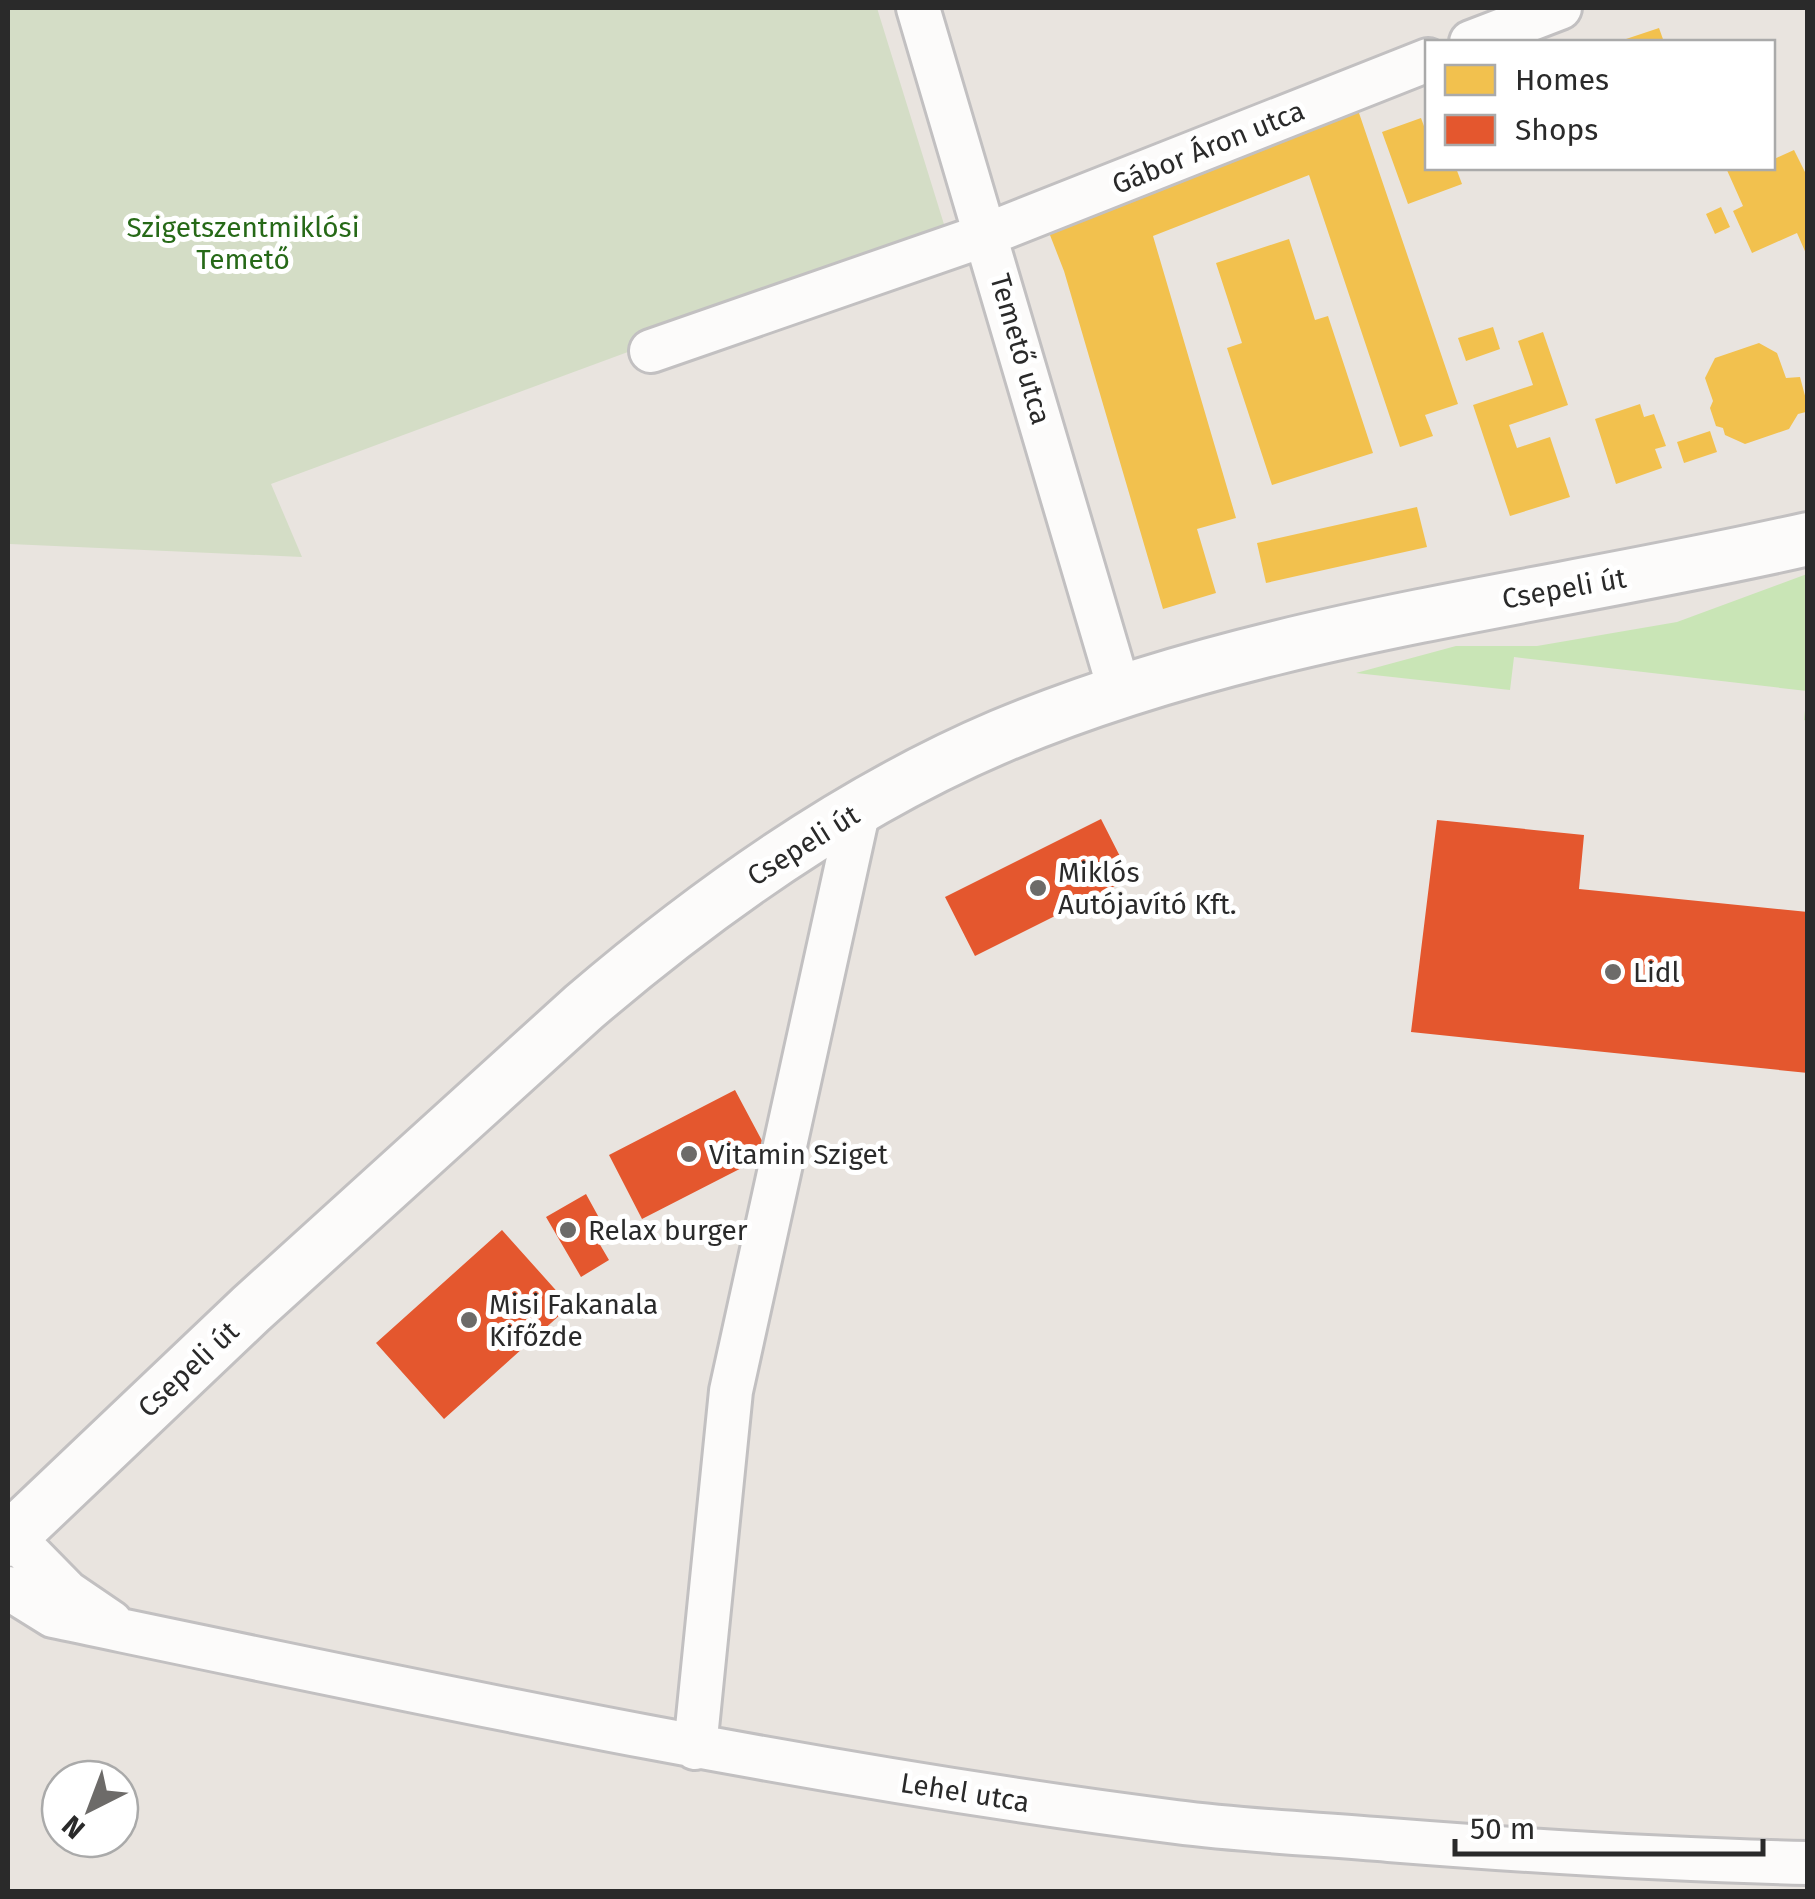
<svg xmlns="http://www.w3.org/2000/svg" width="1815" height="1899" viewBox="0 0 1815 1899" font-family="'Fira Sans',sans-serif">
  <rect width="100%" height="100%" fill="#e9e4df"/>
  <!-- green -->
  <path fill="#c9e5b6" d="M 1807,574 L 1807,721 L 1804,720 L 1807,691 L 1514,657 L 1510,690 L 1356,673 L 1456,646 L 1537,646 L 1677,622 Z"/>
  <!-- cemetery -->
  <path fill="#d4ddc6" d="M 8,8 L 877,8 L 947,234 L 271,484 L 302,557 L 10,544 L 8,534 Z"/>
  <!-- homes -->
  <path fill="#f2c14e" d="M 1659,28 L 1664,42 L 1617,42 Z
    M 1358,110 L 1458,404 L 1425,415 L 1433,436 L 1400,447 L 1309,175 L 1153,236 L 1236,518 L 1197,529 L 1216,593 L 1163,609 L 1064,271 L 1048,230 Z
    M 1421,118 L 1428,137 L 1428,168 L 1456,168 L 1462,184 L 1408,204 L 1382,132 Z
    M 1794,150 L 1808,178 L 1808,258 L 1797,233 L 1752,253 L 1733,211 L 1743,206 L 1726,168 L 1772,168 L 1772,160 Z
    M 1721,207 L 1730,227 L 1715,234 L 1706,214 Z
    M 1289,239 L 1315,320 L 1328,316 L 1373,453 L 1272,485 L 1227,348 L 1242,343 L 1216,263 Z
    M 1493,327 L 1500,349 L 1466,361 L 1458,338 Z
    M 1543,332 L 1568,405 L 1509,425 L 1517,448 L 1550,437 L 1570,497 L 1510,516 L 1473,405 L 1533,385 L 1518,341 Z
    M 1759,343 L 1777,353 L 1786,378 L 1800,377 L 1808,407 L 1806,412 L 1798,414 L 1789,429 L 1745,444 L 1725,435 L 1723,428 L 1716,426 L 1710,408 L 1713,401 L 1705,378 L 1715,358 Z
    M 1640,404 L 1644,417 L 1654,414 L 1666,446 L 1655,449 L 1662,468 L 1616,484 L 1595,419 Z
    M 1710,431 L 1717,452 L 1684,463 L 1677,442 Z
    M 1417,507 L 1427,547 L 1266,583 L 1257,543 Z"/>
  <!-- shops -->
  <path fill="#e4572e" d="M 1101,819 L 1131,878 L 975,956 L 945,897 Z
    M 1437,820 L 1584,835 L 1579,889 L 1808,912 L 1808,1073 L 1411,1032 Z
    M 735,1090 L 769,1154 L 642,1219 L 609,1155 Z
    M 586,1194 L 603,1225 L 592,1231 L 609,1260 L 581,1277 L 546,1217 Z
    M 502,1230 L 570,1306 L 444,1419 L 376,1343 Z"/>
  <g fill="none" stroke-linecap="round" stroke-linejoin="round">
    <defs>
      <path id="minor" d="M 918,8 L 1120,692
        M 1471,42 L 1560,8
        M 651,351 L 988,234 L 1428,60
        M 12,1536 L 67,1592 L 111,1622
        M 8,1588 L 53,1616 C 426,1694 798,1774 1176,1822 C 1246,1831 1318,1834 1389,1840 C 1529,1851 1667,1860 1808,1863
        M 695,1748 L 731,1391 L 859,809"/>
      <path id="tertiary" d="M 8,1540 L 251,1309 L 584,1007 C 709,900 848,801 1001,736 C 1258,628 1537,601 1808,539"/>
    </defs>
    <!-- minor casing -->
    <use href="#minor" stroke="#c2c0c1" stroke-width="48"/>
    <!-- tertiary casing -->
    <use href="#tertiary" stroke="#c2c0c1" stroke-width="58"/>
    <!-- minor -->
    <use href="#minor" stroke="#fcfbfa" stroke-width="42"/>
    <!-- tertiary -->
    <use href="#tertiary" stroke="#fcfbfa" stroke-width="52"/>
  </g>
  <!-- markers -->
  <g fill="#6d6b69" stroke="#fff" stroke-width="4">
    <circle cx="1038" cy="888" r="10"/>
    <circle cx="1613" cy="972" r="10"/>
    <circle cx="689" cy="1154" r="10"/>
    <circle cx="568" cy="1230" r="10"/>
    <circle cx="469" cy="1320" r="10"/>
  </g>
  <g text-anchor="middle" stroke-width="10" stroke-linejoin="round" paint-order="stroke">
    <!-- street labels -->
    <g font-size="28" fill="#2a2a2a" stroke="#fff">
      <text transform="translate(1208 147) rotate(-22)" y="10">Gábor Áron utca</text>
      <text transform="translate(1021 349) rotate(74)" y="10">Temető utca</text>
      <text transform="translate(1564 588) rotate(-10)" y="10">Csepeli út</text>
      <text transform="translate(803 845) rotate(-32)" y="10">Csepeli út</text>
      <text transform="translate(188 1369) rotate(-43)" y="10">Csepeli út</text>
      <text transform="translate(965 1792) rotate(9)" y="10">Lehel utca</text>
    </g>
    <!-- park labels -->
    <g font-size="28" fill="#266917" stroke="#fff">
      <text x="243" y="237">Szigetszentmiklósi<tspan x="243" dy="32">Temető</tspan></text>
    </g>
    <!-- poi labels -->
    <g font-size="28" fill="#2a2a2a" stroke="#fff" text-anchor="start">
      <text x="1058" y="882">Miklós<tspan x="1058" dy="32">Autójavító Kft.</tspan></text>
      <text x="1633" y="982">Lidl</text>
      <text x="709" y="1164">Vitamin Sziget</text>
      <text x="588" y="1240">Relax burger</text>
      <text x="489" y="1314">Misi Fakanala<tspan x="489" dy="32">Kifőzde</tspan></text>
    </g>
  </g>
  <!-- border -->
  <rect width="1815" height="1899" fill="none" stroke="#2a2a2a" stroke-width="20"/>
  <!-- legend -->
  <rect x="1425" y="40" width="350" height="130" fill="#ffffff" stroke="#aaaaaa" stroke-width="2.5"/>
  <rect x="1445" y="65" width="50" height="30" fill="#f2c14e" stroke="#aaaaaa" stroke-width="2.5"/>
  <text x="1515" y="90" font-size="30" fill="#2a2a2a">Homes</text>
  <rect x="1445" y="115" width="50" height="30" fill="#e4572e" stroke="#aaaaaa" stroke-width="2.5"/>
  <text x="1515" y="140" font-size="30" fill="#2a2a2a">Shops</text>
  <!-- north arrow -->
  <g transform="translate(90 1809) rotate(222)"><circle r="48" fill="#ffffff" stroke="#aaaaaa" stroke-width="2.5"/>
  <path d="M0-8L18 38L0 25L-18 38Z" fill="#6d6b69"/>
  <text y="-15" font-size="28" font-weight="bold" text-anchor="middle" fill="#2a2a2a">N</text>
  </g>
  <!-- scale -->
  <path d="M1455 1839v15h308v-15" fill="none" stroke="#2a2a2a" stroke-width="5"/>
  <text x="1470" y="1839" font-size="30" fill="#2a2a2a" stroke="#ffffff" stroke-width="8" paint-order="stroke">50 m</text>
</svg>
